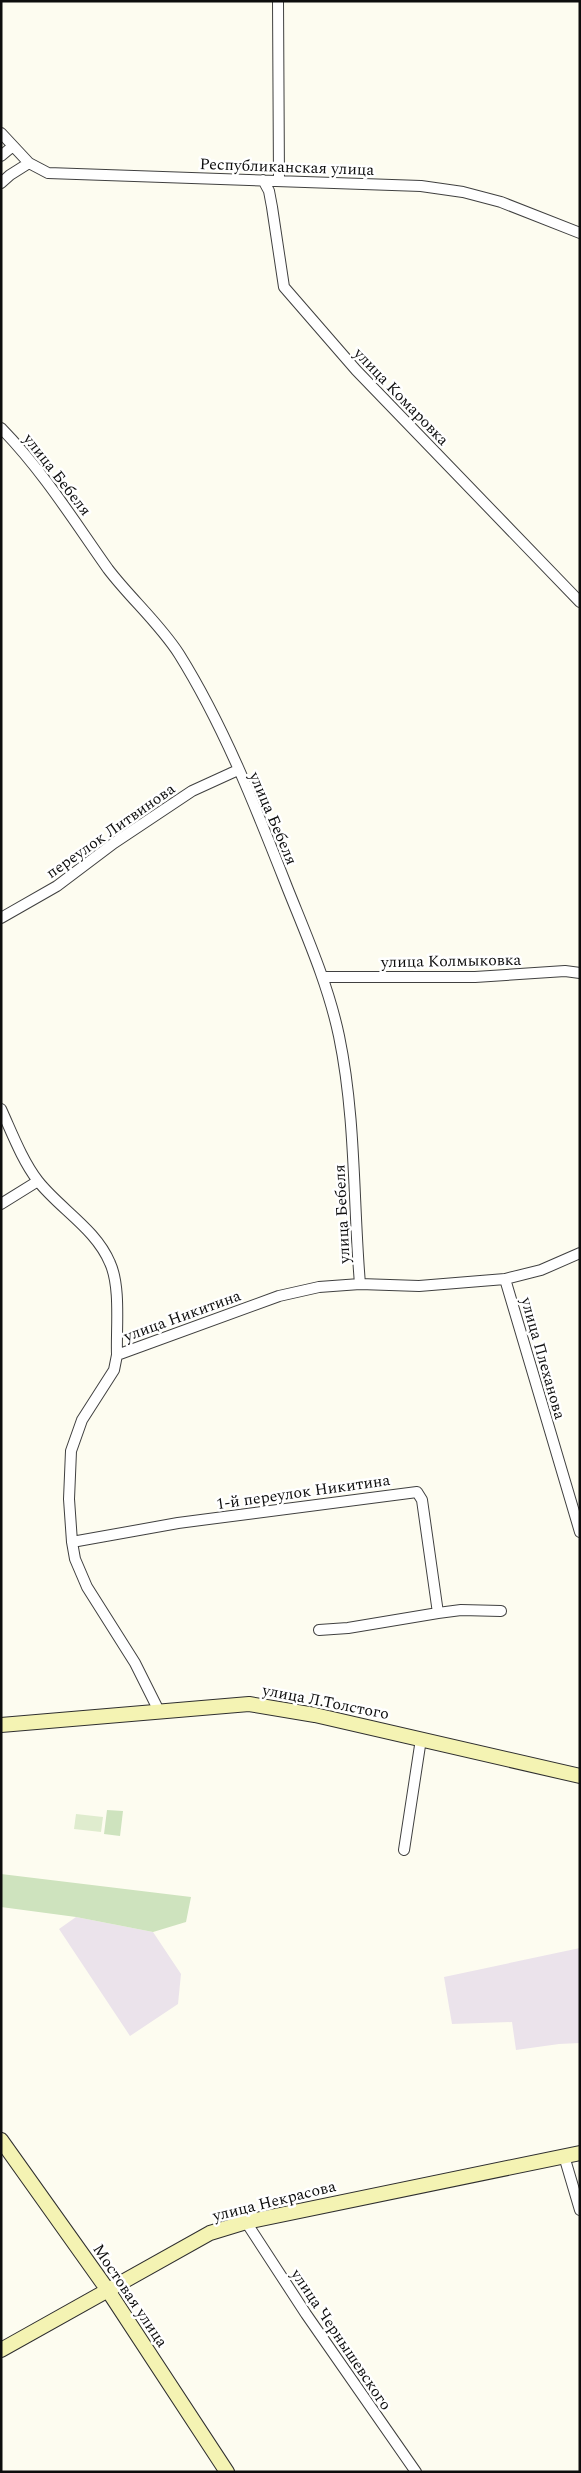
<svg xmlns="http://www.w3.org/2000/svg" width="581" height="2473" viewBox="0 0 581 2473" font-family="Spectral,serif">
  <rect width="100%" height="100%" fill="#fdfcf0"/>
  <!-- industrial -->
  <path fill="#ebe3eb" d="M 76,1917 L 153,1932 L 181,1974 L 178,2004 L 130,2036 L 59,1929 Z
    M 580,1948 L 580,2043 L 559,2044 L 516,2050 L 512,2022 L 452,2024 L 444,1977 Z"/>
  <!-- green -->
  <path fill="#cee3be" d="M 107,1810 L 123,1811 L 120,1836 L 104,1834 Z
    M 1,1874 L 191,1897 L 186,1922 L 153,1932 L 76,1917 L 1,1907 Z"/>
  <!-- pitch -->
  <path fill="#dfecce" d="M 76,1814 L 103,1817 L 101,1832 L 74,1829 Z"/>
  <g fill="none" stroke-linecap="round" stroke-linejoin="round">
    <defs>
      <path id="street" d="M 278,1 L 279,181
        M 1,133 L 29,163 L 48,173 L 421,186 L 463,192 L 501,202 L 580,233
        M 1,156 L 13,146
        M 263,180 L 269,191 L 272,207 L 284,287 L 356,370 L 580,602
        M 1,183 L 10,175 L 29,163
        M 1,428 C 43,471 74,521 108,569 C 130,598 159,623 179,654 C 224,726 256,808 287,887 C 307,937 328,984 339,1036 C 356,1118 353,1201 360,1284
        M 1,918 L 57,886 L 114,843 L 192,791 L 238,770
        M 324,977 L 475,977 L 565,971 L 580,973
        M 1,1109 C 12,1133 22,1160 38,1181 C 60,1209 96,1229 110,1263 C 121,1287 116,1329 117,1355
        M 1,1204 L 38,1181
        M 505,1279 L 580,1532
        M 72,1542 L 178,1523 L 417,1492 L 422,1500 L 438,1613 L 348,1628 L 319,1630
        M 438,1613 L 461,1610 L 501,1611
        M 159,1711 L 135,1663 L 87,1587 L 75,1559 L 72,1542 L 69,1499 L 71,1451 L 82,1420 L 114,1370 L 117,1355 L 279,1296 L 319,1287 L 360,1284 L 419,1286 L 505,1279 L 541,1270 L 580,1253
        M 404,1850 L 421,1739
        M 564,2156 L 580,2210
        M 246,2222 L 306,2314 L 416,2472"/>
      <path id="secondary" d="M 1,1725 L 249,1704 L 315,1715 L 580,1776
        M 1,2140 L 107,2289 L 227,2472
        M 1,2350 L 210,2233 L 246,2222 L 580,2153"/>
    </defs>
    <!-- street casing -->
    <use href="#street" stroke="#404040" stroke-width="12"/>
    <!-- secondary casing -->
    <use href="#secondary" stroke="#2f2f2f" stroke-width="16"/>
    <!-- street -->
    <use href="#street" stroke="#fff" stroke-width="10"/>
    <!-- secondary -->
    <use href="#secondary" stroke="#f4f3b3" stroke-width="14"/>
  </g>
  <g text-anchor="middle" stroke-width="5" stroke-linejoin="round" paint-order="stroke">
    <!-- street labels -->
    <g font-size="16" fill="#0d0d0d" stroke="#fff">
      <text transform="translate(287 166) rotate(2)" y="6">Республиканская улица</text>
      <text transform="translate(402 396) rotate(46)" y="6">улица Комаровка</text>
      <text transform="translate(58 474) rotate(52)" y="6">улица Бебеля</text>
      <text transform="translate(274 818) rotate(67)" y="6">улица Бебеля</text>
      <text transform="translate(110 830) rotate(-35)" y="6">переулок Литвинова</text>
      <text transform="translate(451 960) rotate(-1)" y="6">улица Колмыковка</text>
      <text transform="translate(341 1214) rotate(-93)" y="6">улица Бебеля</text>
      <text transform="translate(182 1315) rotate(-20)" y="6">улица Никитина</text>
      <text transform="translate(544 1358) rotate(74)" y="6">улица Плеханова</text>
      <text transform="translate(303 1491) rotate(-8)" y="6">1-й переулок Никитина</text>
      <text transform="translate(326 1701) rotate(11)" y="6">улица Л.Толстого</text>
      <text transform="translate(274 2200) rotate(-14)" y="6">улица Некрасова</text>
      <text transform="translate(131 2295) rotate(56)" y="6">Мостовая улица</text>
      <text transform="translate(342 2339) rotate(56)" y="6">улица Чернышевского</text>
    </g>
  </g>
  <!-- border -->
  <rect width="581" height="2473" fill="none" stroke="#0d0d0d" stroke-width="5"/>
</svg>
